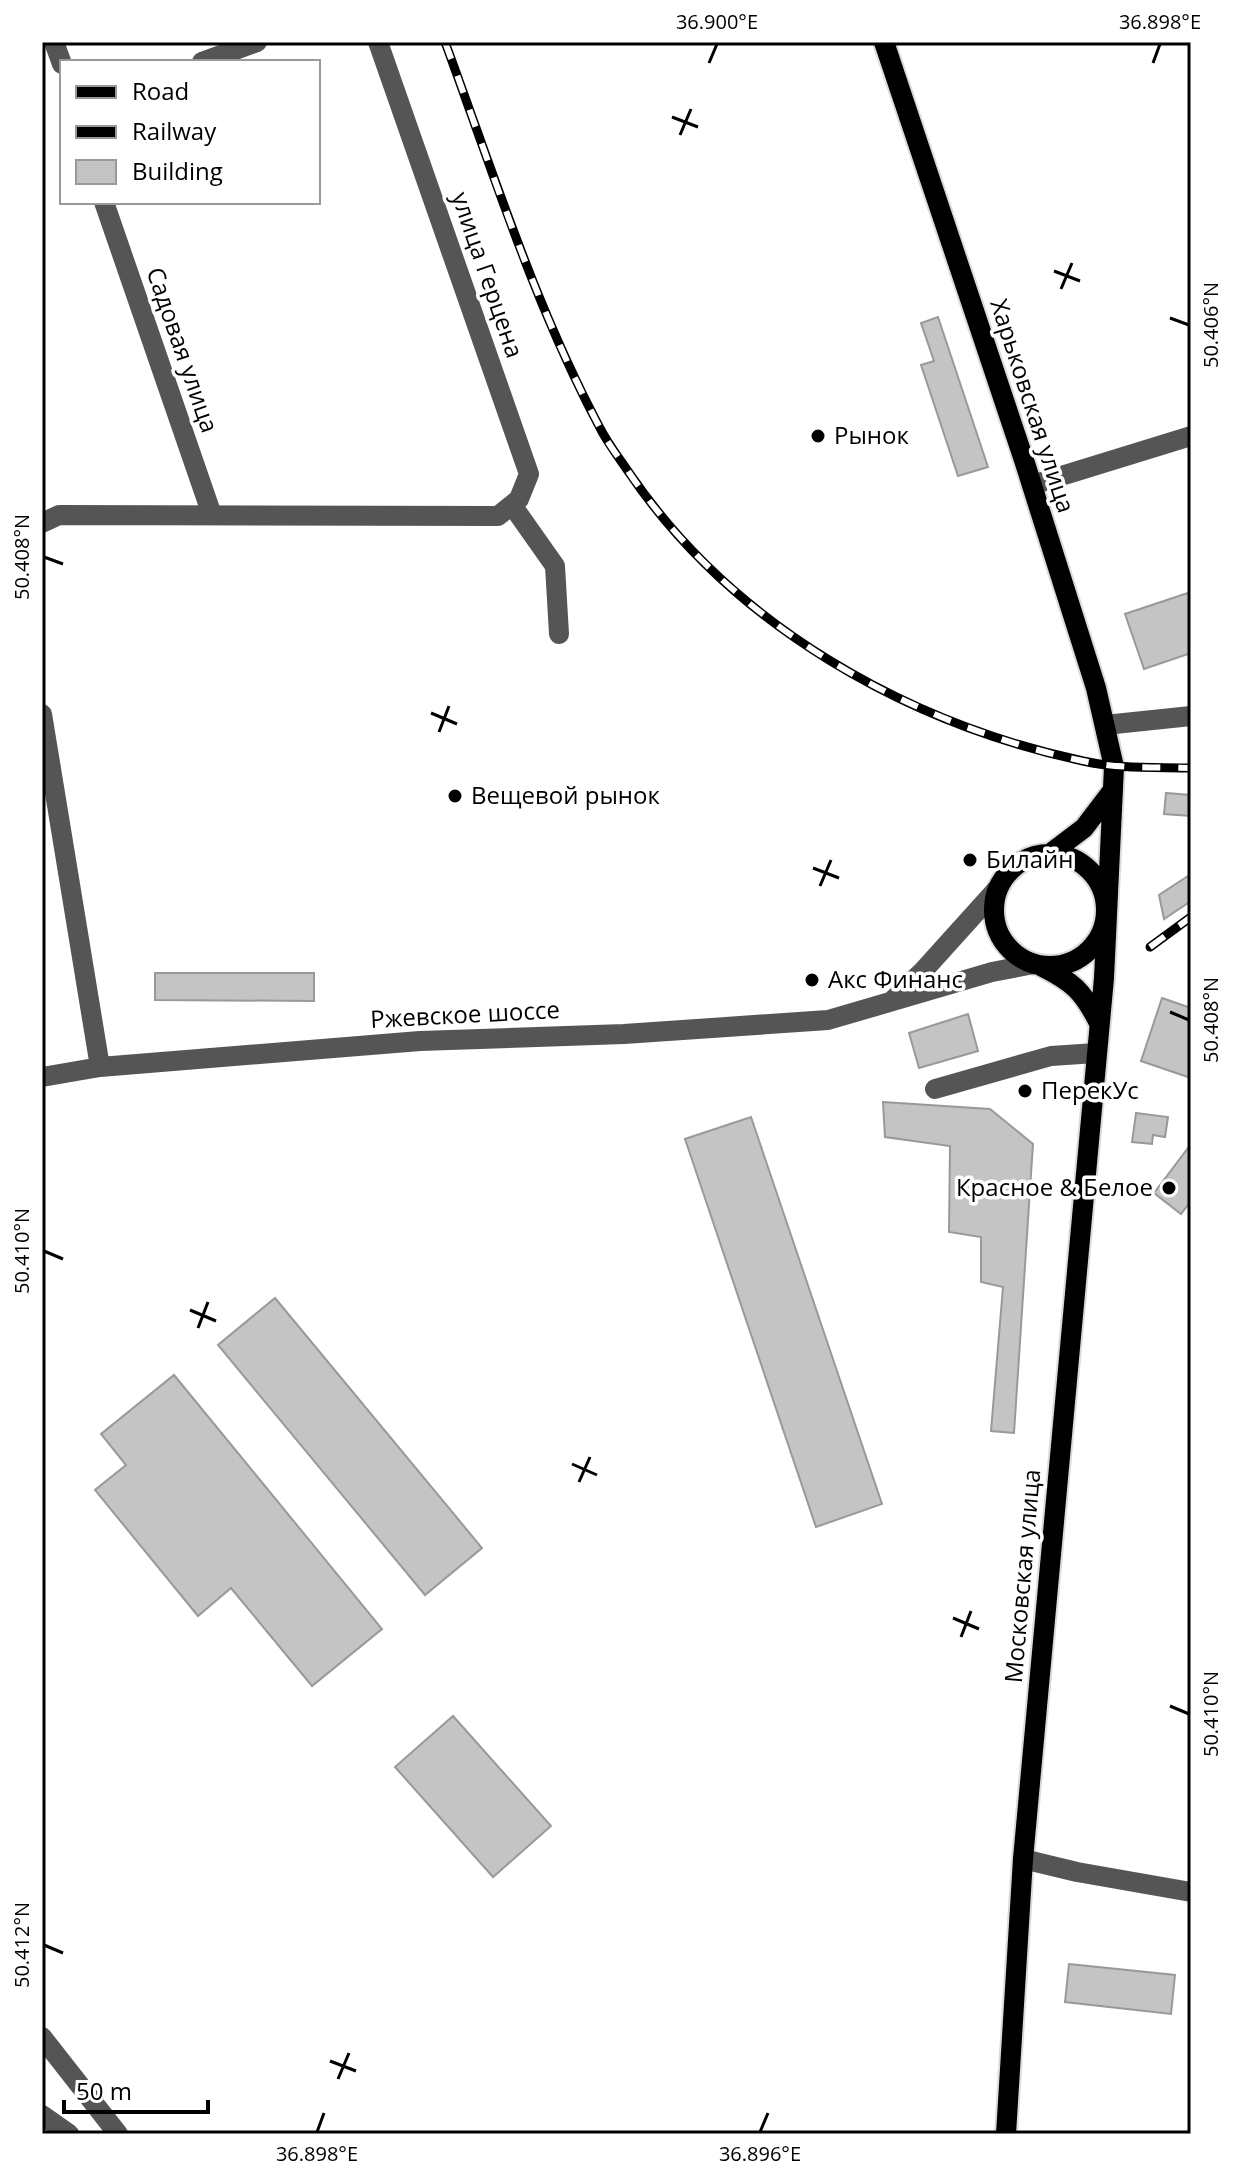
<svg xmlns="http://www.w3.org/2000/svg" width="1233" height="2176" viewBox="0 0 1233 2176" font-family="'Open Sans',sans-serif">
  <rect width="100%" height="100%" fill="#fff"/>
  <!-- building -->
  <path fill="#c4c4c4" stroke="#999" stroke-width="2" d="M 938,317 L 988,467 L 958,476 L 921,365 L 934,361 L 921,323 Z
    M 1191,592 L 1191,653 L 1144,669 L 1125,614 Z
    M 1166,793 L 1191,795 L 1191,816 L 1164,814 Z
    M 1191,874 L 1191,901 L 1164,919 L 1159,895 Z
    M 155,973 L 314,973 L 314,1001 L 155,1000 Z
    M 1162,998 L 1191,1008 L 1191,1078 L 1141,1061 Z
    M 968,1014 L 978,1051 L 919,1068 L 909,1033 Z
    M 883,1102 L 990,1109 L 1033,1144 L 1014,1433 L 991,1431 L 1003,1287 L 981,1282 L 981,1237 L 949,1232 L 950,1146 L 885,1137 Z
    M 1136,1113 L 1168,1117 L 1165,1137 L 1153,1135 L 1152,1144 L 1132,1142 Z
    M 751,1117 L 882,1504 L 816,1527 L 685,1139 Z
    M 1191,1144 L 1191,1201 L 1181,1214 L 1154,1193 Z
    M 275,1298 L 482,1548 L 425,1595 L 218,1345 Z
    M 174,1375 L 382,1629 L 312,1686 L 231,1588 L 198,1616 L 95,1490 L 126,1465 L 101,1434 Z
    M 453,1716 L 551,1826 L 493,1877 L 395,1767 Z
    M 1069,1964 L 1175,1975 L 1171,2014 L 1065,2002 Z"/>
  <g fill="none" stroke-linecap="round" stroke-linejoin="round">
    <defs>
      <path id="major" d="M 884,42 L 1024,460 L 1096,688 L 1114,767 L 1104,978 L 1023,1859 L 1006,2134
        M 1051,853 L 1084,828 L 1113,790
        M994 910a56 56 0 1 1 112 0a56 56 0 1 1-112 0Z
        M 1041,966 C 1073,982 1083,991 1099,1023"/>
    </defs>
    <!-- major casing -->
    <use href="#major" stroke="#dbdbdb" stroke-width="24"/>
    <!-- minor -->
    <path stroke="#555" stroke-width="20" d="M 54,42 L 62,64
      M 202,62 L 257,42
      M 104,202 L 212,515
      M 1032,485 L 1191,436
      M 512,505 L 555,566 L 559,634
      M 42,523 L 59,515 L 498,516 L 519,499 L 529,474 L 378,42
      M 42,714 L 100,1067
      M 1105,725 L 1191,716
      M 892,1001 L 923,971 L 997,889
      M 42,1077 L 100,1067 L 420,1041 L 624,1034 L 828,1020 L 992,972 L 1034,964
      M 935,1089 L 1051,1056 L 1096,1053
      M 1023,1859 L 1077,1872 L 1191,1892
      M 42,2037 L 118,2134
      M 42,2115 L 69,2134"/>
    <!-- major -->
    <use href="#major" stroke="#000" stroke-width="20"/>
    <defs>
      <path id="rail" d="M 445,42 C 493,172 535,306 600,428 C 608,444 620,459 630,474 C 733,625 906,723 1083,761 C 1118,769 1155,767 1191,768
        M 1150,947 L 1191,917"/>
    </defs>
    <!-- rail casing -->
    <use href="#rail" stroke="#000" stroke-width="9"/>
    <!-- rail -->
    <use href="#rail" stroke="#fff" stroke-width="6" stroke-dasharray="18" stroke-linecap="butt"/>
  </g>
  <!-- ticks -->
  <path fill="none" stroke="#000" stroke-width="3" d="M 709,63 L 717,44M 1153,63 L 1160,44M 672,117 L 698,127M 680,135 L 691,109M 1054,271 L 1080,281M 1061,289 L 1072,263M 1170,318 L 1189,325M 44,557 L 63,564M 431,713 L 457,724M 439,732 L 449,706M 813,868 L 839,878M 820,886 L 831,860M 1170,1012 L 1189,1020M 44,1251 L 63,1259M 190,1310 L 216,1321M 198,1328 L 208,1302M 572,1464 L 597,1475M 579,1482 L 590,1457M 953,1618 L 979,1629M 961,1637 L 971,1611M 1170,1706 L 1189,1714M 44,1945 L 63,1953M 330,2061 L 356,2071M 338,2079 L 349,2053M 317,2132 L 324,2113M 760,2132 L 768,2113"/>
  <!-- markers -->
  <g fill="#000" stroke="#fff" stroke-width="3">
    <circle cx="818" cy="436" r="8"/>
    <circle cx="455" cy="796" r="8"/>
    <circle cx="970" cy="860" r="8"/>
    <circle cx="812" cy="980" r="8"/>
    <circle cx="1025" cy="1091" r="8"/>
    <circle cx="1169" cy="1188" r="8"/>
  </g>
  <g text-anchor="middle" stroke-width="7" stroke-linejoin="round" paint-order="stroke">
    <!-- street labels -->
    <g font-size="24" fill="#000" stroke="#fff">
      <text transform="translate(487 275) rotate(71)" y="8">улица Герцена</text>
      <text transform="translate(182 350) rotate(71)" y="8">Садовая улица</text>
      <text transform="translate(1032 406) rotate(72)" y="8">Харьковская улица</text>
      <text transform="translate(465 1015) rotate(-3)" y="8">Ржевское шоссе</text>
      <text transform="translate(1023 1576) rotate(-85)" y="8">Московская улица</text>
    </g>
    <!-- poi labels -->
    <g font-size="24" fill="#000" stroke="#fff" text-anchor="start">
      <text x="834" y="444">Рынок</text>
      <text x="471" y="804">Вещевой рынок</text>
      <text x="986" y="868">Билайн</text>
      <text x="828" y="988">Акс Финанс</text>
      <text x="1041" y="1099">ПерекУс</text>
      <text x="1153" y="1196" text-anchor="end">Красное &amp; Белое</text>
    </g>
  </g>
  <!-- border -->
  <rect width="1233" height="2176" fill="none" stroke="#ffffff" stroke-width="88"/>
  <!-- legend -->
  <rect x="60" y="60" width="260" height="144" fill="#ffffff" stroke="#999999" stroke-width="2"/>
  <rect x="76" y="86" width="40" height="12" fill="#000000" stroke="#999999" stroke-width="2"/>
  <text x="132" y="100" font-size="24" fill="#000000">Road</text>
  <rect x="76" y="126" width="40" height="12" fill="#000000" stroke="#999999" stroke-width="2"/>
  <text x="132" y="140" font-size="24" fill="#000000">Railway</text>
  <rect x="76" y="160" width="40" height="24" fill="#c4c4c4" stroke="#999999" stroke-width="2"/>
  <text x="132" y="180" font-size="24" fill="#000000">Building</text>
  <!-- scale -->
  <path d="M64 2100v12h144v-12" fill="none" stroke="#000000" stroke-width="4"/>
  <text x="76" y="2100" font-size="24" fill="#000000" stroke="#ffffff" stroke-width="6" paint-order="stroke">50 m</text>
  <rect x="44" y="44" width="1145" height="2088" fill="none" stroke="#000" stroke-width="3"/>
  <g font-size="20" text-anchor="middle" fill="#000">
    <text x="717" y="29">36.900°E</text>
    <text x="1160" y="29">36.898°E</text>
    <text transform="translate(1211 325) rotate(-90)" y="7">50.406°N</text>
    <text transform="translate(22 557) rotate(-90)" y="7">50.408°N</text>
    <text transform="translate(1211 1020) rotate(-90)" y="7">50.408°N</text>
    <text transform="translate(22 1251) rotate(-90)" y="7">50.410°N</text>
    <text transform="translate(1211 1714) rotate(-90)" y="7">50.410°N</text>
    <text transform="translate(22 1945) rotate(-90)" y="7">50.412°N</text>
    <text x="317" y="2161">36.898°E</text>
    <text x="760" y="2161">36.896°E</text>
  </g>
</svg>
